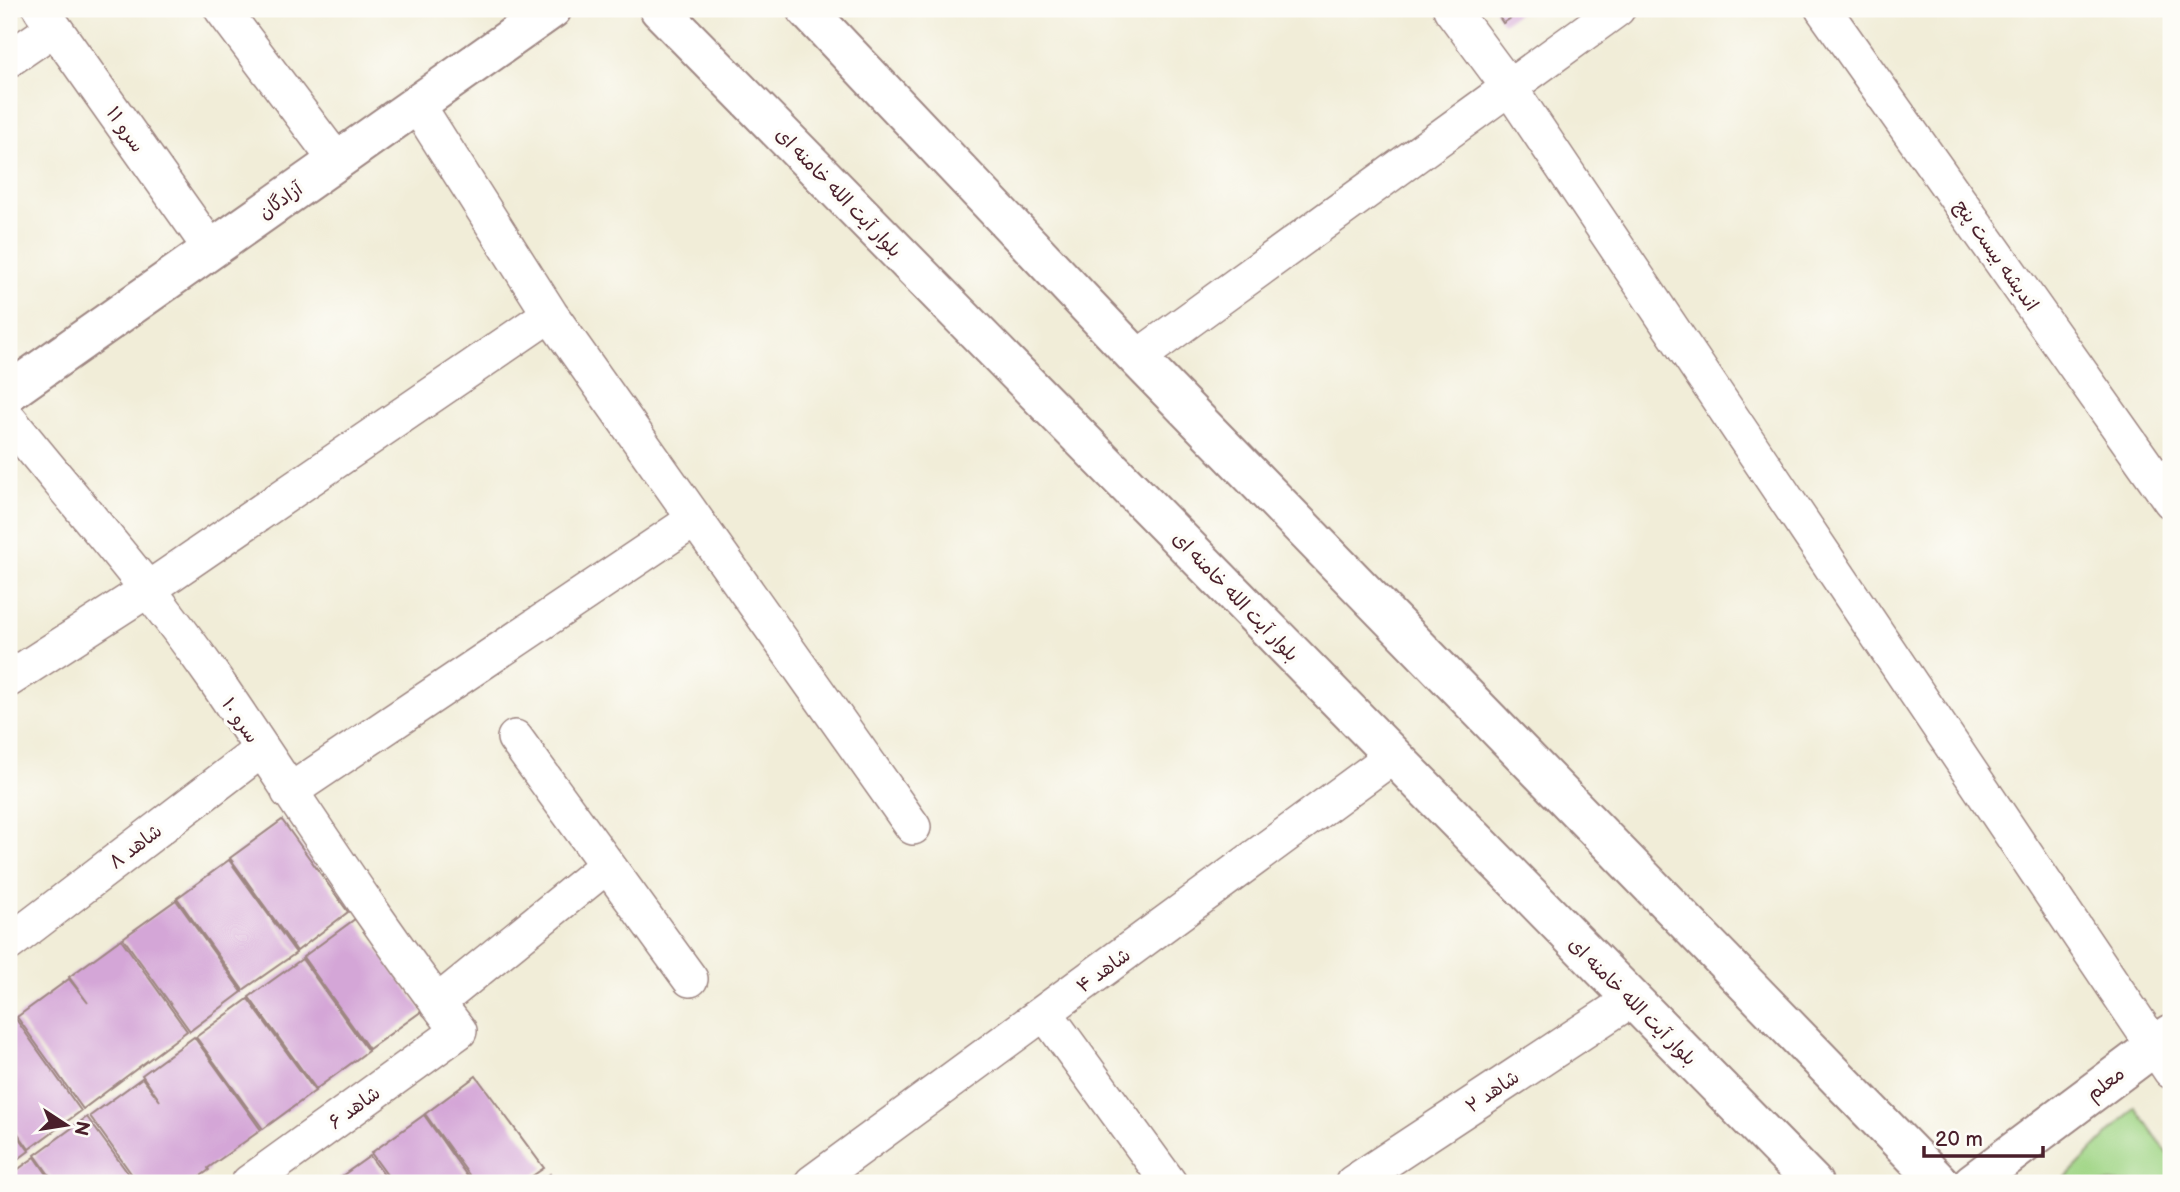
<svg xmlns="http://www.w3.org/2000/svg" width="2180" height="1192" viewBox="0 0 2180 1192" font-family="'Balsamiq Sans','Playpen Sans Arabic',sans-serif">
  <rect width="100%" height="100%" fill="#fdfcf7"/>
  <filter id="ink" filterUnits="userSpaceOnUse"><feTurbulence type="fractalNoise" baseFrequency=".0143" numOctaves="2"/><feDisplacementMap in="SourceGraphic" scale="14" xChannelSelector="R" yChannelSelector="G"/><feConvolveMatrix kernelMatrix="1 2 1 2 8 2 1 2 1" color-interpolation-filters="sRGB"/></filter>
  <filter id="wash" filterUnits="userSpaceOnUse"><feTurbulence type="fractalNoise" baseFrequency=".00686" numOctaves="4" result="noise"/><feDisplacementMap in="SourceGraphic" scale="28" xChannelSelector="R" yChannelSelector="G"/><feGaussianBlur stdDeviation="1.57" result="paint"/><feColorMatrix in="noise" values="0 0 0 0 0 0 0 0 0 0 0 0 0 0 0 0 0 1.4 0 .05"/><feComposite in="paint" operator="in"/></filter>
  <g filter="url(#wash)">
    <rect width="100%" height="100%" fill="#f1edd8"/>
    <!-- green -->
    <path fill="#a1d687" stroke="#767a59" stroke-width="2" d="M 2135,1107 L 2171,1158 L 2171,1183 L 2072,1183 L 2066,1177 Z"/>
    <g id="blocks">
      <!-- building -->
      <path fill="#d4a6d7" d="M 1494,9 L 1525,9 L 1503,23 Z
        M 282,820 L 348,912 L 297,951 L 230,858 Z
        M 229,860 L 296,953 L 243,990 L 177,898 Z
        M 176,900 L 242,992 L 190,1031 L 123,938 Z
        M 355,919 L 422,1011 L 369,1049 L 303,957 Z
        M 121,939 L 187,1031 L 83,1109 L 17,1017 L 69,979 L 88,1003 L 69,977 Z
        M 302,959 L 368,1051 L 316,1089 L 249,997 Z
        M 248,999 L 315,1091 L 263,1129 L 196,1037 Z
        M 15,1018 L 81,1111 L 29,1149 L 9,1121 L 9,1023 Z
        M 194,1037 L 261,1130 L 208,1168 L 209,1170 L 191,1183 L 138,1183 L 90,1116 L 142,1078 L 160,1101 L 142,1075 Z
        M 476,1076 L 544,1168 L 522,1183 L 475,1183 L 425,1114 Z
        M 424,1115 L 472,1183 L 393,1183 L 371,1153 Z
        M 87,1117 L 135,1183 L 55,1183 L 35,1155 Z
        M 9,1123 L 29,1151 L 9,1166 Z
        M 370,1156 L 390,1183 L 332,1183 Z
        M 35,1157 L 53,1183 L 9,1183 L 9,1176 Z
        M 550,1174 L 556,1183 L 537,1183 Z"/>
    </g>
  </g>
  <g filter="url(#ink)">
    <use href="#blocks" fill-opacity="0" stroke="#9e8682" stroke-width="2"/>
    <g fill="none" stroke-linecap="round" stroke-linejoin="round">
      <defs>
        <path id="street" d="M 41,9 L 211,249
          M 222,9 L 336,160
          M 1451,9 L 1509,87 L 2171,1071
          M 1823,9 L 2171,501
          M 9,59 L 54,28
          M 416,103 L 550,314 L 913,827
          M 1137,358 L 1617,9
          M 9,420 C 78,505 151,588 214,678 C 295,796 371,918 459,1031 L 249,1183
          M 9,679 L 147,590 L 550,314
          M 515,738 L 690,979
          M 289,792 L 695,519
          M 9,943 L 261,750
          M 437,1003 L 606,866
          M 1045,1013 L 1169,1183
          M 812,1183 L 1393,756
          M 1353,1183 L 1632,999"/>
        <path id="secondary" d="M 659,9 L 1813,1183
          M 806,9 L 1137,358 L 1940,1183
          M 9,392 L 552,9
          M 1972,1183 L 2171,1034"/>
      </defs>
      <!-- street casing -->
      <use href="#street" stroke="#9e8682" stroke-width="38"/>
      <!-- secondary casing -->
      <use href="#secondary" stroke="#9e8682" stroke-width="42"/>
      <!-- street -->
      <use href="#street" stroke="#fff" stroke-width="35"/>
      <!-- secondary -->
      <use href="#secondary" stroke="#fff" stroke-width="38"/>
    </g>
  </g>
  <g text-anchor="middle" stroke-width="7" stroke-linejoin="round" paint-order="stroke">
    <!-- street labels -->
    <g font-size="19" fill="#4a1f2b" stroke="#fdfcf7">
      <text transform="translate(126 129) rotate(55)" y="7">سرو ۱۱</text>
      <text transform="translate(839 192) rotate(46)" y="7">بلوار آیت الله خامنه ای</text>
      <text transform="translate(280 200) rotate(-35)" y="7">آزادگان</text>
      <text transform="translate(1997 255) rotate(55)" y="7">اندیشه بیست پنج</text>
      <text transform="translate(1236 596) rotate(46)" y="7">بلوار آیت الله خامنه ای</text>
      <text transform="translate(241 720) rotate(56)" y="7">سرو ۱۰</text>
      <text transform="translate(135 846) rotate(-37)" y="7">شاهد ۸</text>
      <text transform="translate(1103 970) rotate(-36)" y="7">شاهد ۴</text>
      <text transform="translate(1633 1001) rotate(45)" y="7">بلوار آیت الله خامنه ای</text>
      <text transform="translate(2105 1083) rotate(-37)" y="7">معلم</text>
      <text transform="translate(1492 1091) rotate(-34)" y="7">شاهد ۲</text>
      <text transform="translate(354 1107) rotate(-36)" y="7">شاهد ۶</text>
    </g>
  </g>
  <!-- margin -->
  <rect width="2180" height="1192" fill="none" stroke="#fdfcf7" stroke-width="35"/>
  <!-- north arrow -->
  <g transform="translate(66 1125) rotate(102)" stroke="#fdfcf7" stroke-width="5" paint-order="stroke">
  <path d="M0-5L12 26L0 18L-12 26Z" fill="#4a1f2b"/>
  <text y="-10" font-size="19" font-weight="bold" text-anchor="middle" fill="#4a1f2b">N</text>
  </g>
  <!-- scale -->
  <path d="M1924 1146v10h119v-10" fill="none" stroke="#4a1f2b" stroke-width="3.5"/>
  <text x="1935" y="1146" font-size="21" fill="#4a1f2b" stroke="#fdfcf7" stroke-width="5" paint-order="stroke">20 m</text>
</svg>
